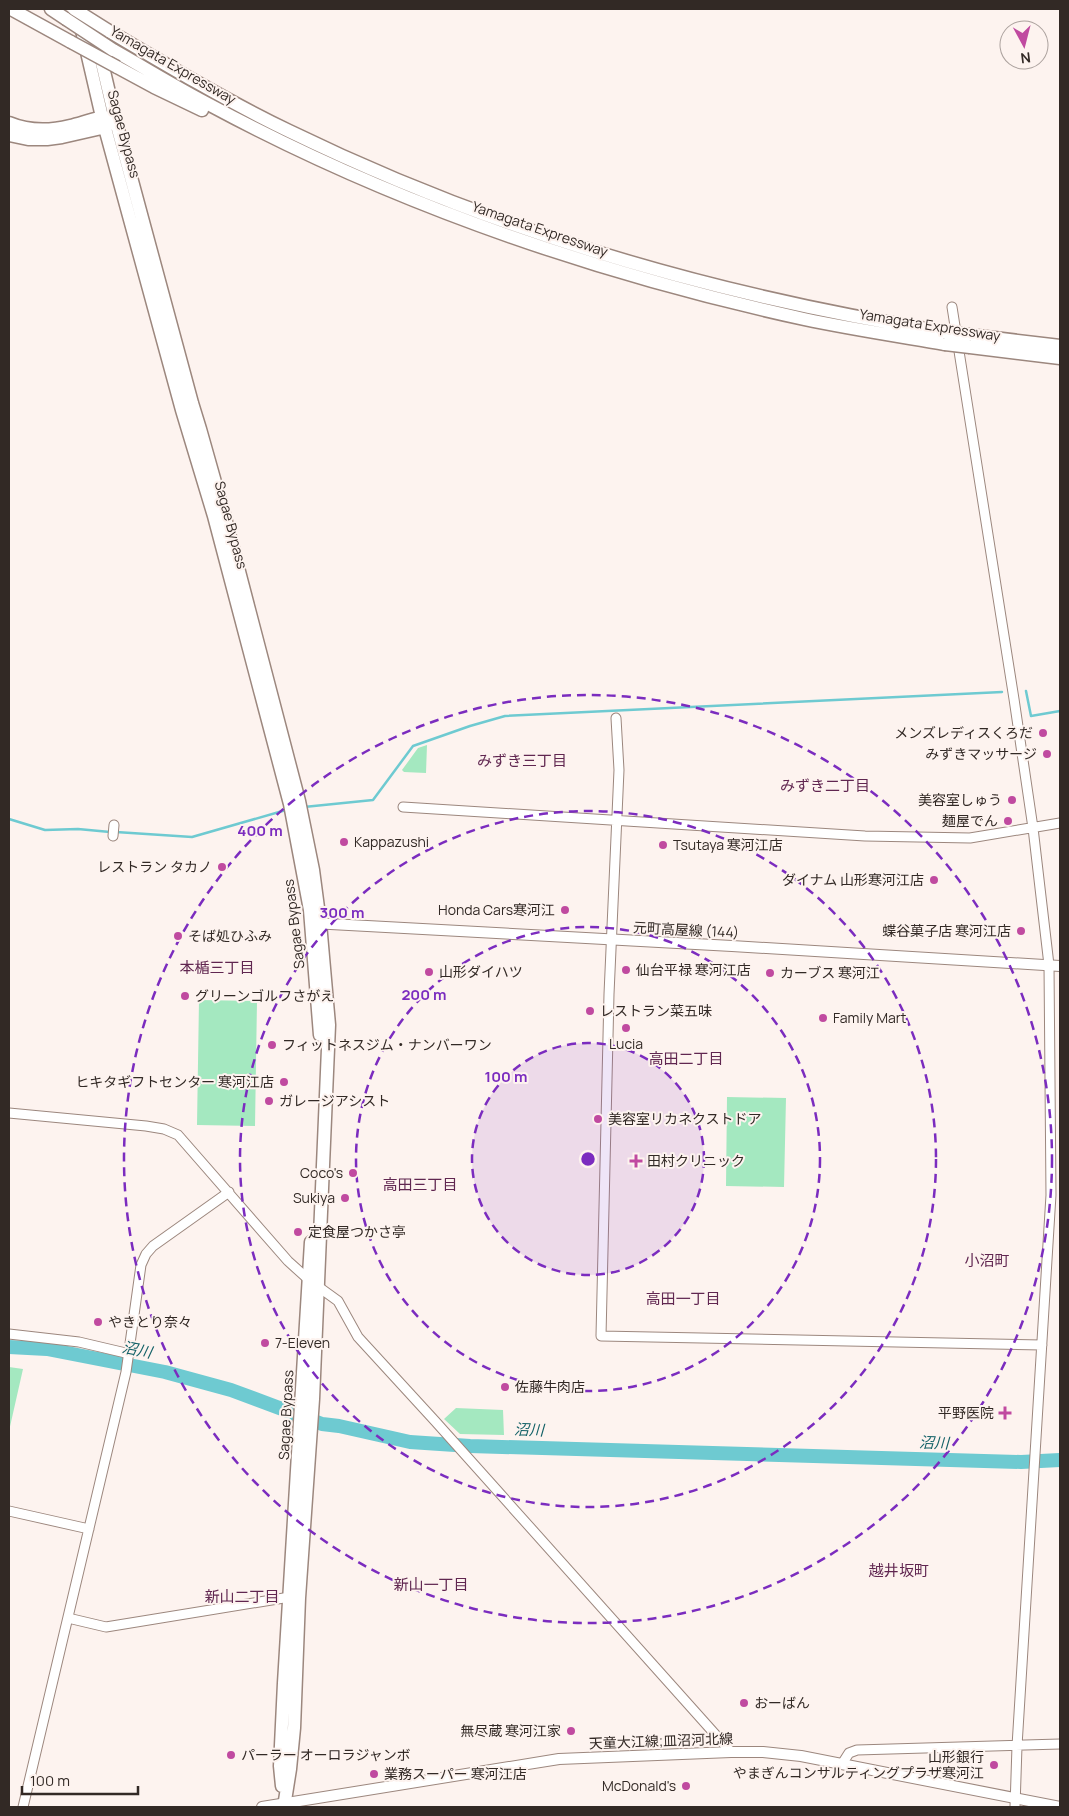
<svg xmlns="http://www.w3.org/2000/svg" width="1069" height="1816" viewBox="0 0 1069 1816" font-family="Manrope,'Noto Sans JP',sans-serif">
  <rect width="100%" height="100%" fill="#fdf3ef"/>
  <!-- green -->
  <path fill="#a4e8c0" d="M 427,745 L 426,773 L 404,772 L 402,770 L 418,748 Z
    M 199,1000 L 257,1001 L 255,1126 L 197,1125 Z
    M 727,1097 L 786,1098 L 784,1187 L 726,1186 Z
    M 9,1367 L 23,1369 L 9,1431 Z
    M 456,1408 L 503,1410 L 504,1435 L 460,1434 L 444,1419 Z"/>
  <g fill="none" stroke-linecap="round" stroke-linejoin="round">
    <!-- stream -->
    <path stroke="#6ecad1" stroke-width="2.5" d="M 1026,691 L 1031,716 L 1060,711
      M 304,807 L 373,800 L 413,746 L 470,726 L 505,716 L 1002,692
      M 9,819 L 45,830 L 78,829 L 110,832
      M 116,832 L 192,837 L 286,810"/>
    <!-- river -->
    <path stroke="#6ecad1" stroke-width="14" d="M 9,1347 L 47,1349 L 165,1372 L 231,1390 L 322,1424 L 339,1426 L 410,1442 L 470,1446 L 1021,1462 L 1060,1460"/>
    <defs>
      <path id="minor" d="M 952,307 L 1014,699 L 1033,828 L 1049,965 L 1051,1195 L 1017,1746 L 1015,1807
        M 616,718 L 619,770 L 609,994 L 601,1336 L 1042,1345
        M 403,807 L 865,836 L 970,838 L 1060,823
        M 113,836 L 114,825
        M 9,1113 L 146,1126 L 164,1129 L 178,1135 L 288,1261 L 309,1280 L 338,1301 L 358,1337 L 435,1421 L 731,1752
        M 9,1334 L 79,1342 L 130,1354
        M 9,1511 L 89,1529
        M 68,1618 L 106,1627 L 290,1597
        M 842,1764 L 849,1753 L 857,1750 L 1060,1744
        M 23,1807 L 126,1372 L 141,1265 L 146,1254 L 153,1246 L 229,1192"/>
      <path id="major" d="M 312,923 L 732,946 L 1060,966
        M 262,1807 L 559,1759 L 731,1752 L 763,1752 L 801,1756 L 1060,1807"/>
      <path id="highway" d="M 11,9 L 71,42
        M 51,9 L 66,19
        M 77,9 L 102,117 L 182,410 L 214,516 L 290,804 L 310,910 L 320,1035
        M 109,31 C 168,66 227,101 289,131 C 496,232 718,296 944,332
        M 99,50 L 115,118 L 192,403 L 200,429 L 224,514 L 299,801 L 313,870 L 320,923 L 329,1025 L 313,1399 L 299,1598 L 294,1728 L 290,1769 L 284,1807
        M 113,50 C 145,68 177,88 210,105 C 396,205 599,274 804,319 C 851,329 898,336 945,344
        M 117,67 L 154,87 L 202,110
        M 9,123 C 28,131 50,131 70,126 C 87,122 98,116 115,118 L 106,127 L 62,137 L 47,139 L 28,139 L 9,135
        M 969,335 L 1060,346
        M 970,347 L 1060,358
        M 282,1786 L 280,1766 L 284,1683 L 311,1242"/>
    </defs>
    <!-- minor casing -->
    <use href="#minor" stroke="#9c877e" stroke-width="11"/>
    <!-- major casing -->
    <use href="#major" stroke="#9c877e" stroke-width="12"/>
    <!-- highway casing -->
    <use href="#highway" stroke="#9c877e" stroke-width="15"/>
    <!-- minor -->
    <use href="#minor" stroke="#fff" stroke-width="9"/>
    <!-- major -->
    <use href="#major" stroke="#fff" stroke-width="10"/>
    <!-- highway -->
    <use href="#highway" stroke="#fff" stroke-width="12"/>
    <defs>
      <path id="highway-bridge" d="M 74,9 L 109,31
        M 66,19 L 113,50
        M 71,42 L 117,67
        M 944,332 L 969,335
        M 945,344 L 970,347"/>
    </defs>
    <!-- highway-bridge casing -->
    <use href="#highway-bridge" stroke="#9c877e" stroke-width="15" stroke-linecap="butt"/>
    <!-- highway-bridge -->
    <use href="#highway-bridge" stroke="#fff" stroke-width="12"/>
  </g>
  <!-- distance rings -->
  <circle cx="588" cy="1159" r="116" fill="#7b2cbf" fill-opacity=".12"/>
  <g fill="none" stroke="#7b2cbf" stroke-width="2.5" stroke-dasharray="9 6">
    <circle cx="588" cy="1159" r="116"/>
    <circle cx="588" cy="1159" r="232"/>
    <circle cx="588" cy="1159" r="348"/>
    <circle cx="588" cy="1159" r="464"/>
  </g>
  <!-- markers -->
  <g fill="#c04aa0" stroke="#fdf3ef" stroke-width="2">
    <circle cx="1043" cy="733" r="5"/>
    <circle cx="1047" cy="754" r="5"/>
    <circle cx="1012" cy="800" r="5"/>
    <circle cx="1008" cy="821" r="5"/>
    <circle cx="344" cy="842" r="5"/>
    <circle cx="663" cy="845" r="5"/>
    <circle cx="222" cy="867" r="5"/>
    <circle cx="934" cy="880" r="5"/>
    <circle cx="565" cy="910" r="5"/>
    <circle cx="1021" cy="931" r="5"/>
    <circle cx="178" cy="936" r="5"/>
    <circle cx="626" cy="970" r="5"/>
    <circle cx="429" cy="972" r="5"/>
    <circle cx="770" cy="973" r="5"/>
    <circle cx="185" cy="996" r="5"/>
    <circle cx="590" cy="1011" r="5"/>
    <circle cx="823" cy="1018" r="5"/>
    <circle cx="626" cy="1028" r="5"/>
    <circle cx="272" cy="1045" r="5"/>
    <circle cx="284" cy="1082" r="5"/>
    <circle cx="269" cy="1101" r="5"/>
    <circle cx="598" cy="1119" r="5"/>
    <path d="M633.5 1153.5h5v5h5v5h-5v5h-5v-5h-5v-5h5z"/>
    <circle cx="353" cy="1173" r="5"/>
    <circle cx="345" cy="1198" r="5"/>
    <circle cx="298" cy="1232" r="5"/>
    <circle cx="98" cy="1322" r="5"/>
    <circle cx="265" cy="1343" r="5"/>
    <circle cx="505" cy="1387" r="5"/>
    <path d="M1002.5 1405.5h5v5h5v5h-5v5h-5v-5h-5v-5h5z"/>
    <circle cx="744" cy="1703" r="5"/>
    <circle cx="571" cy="1731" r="5"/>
    <circle cx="231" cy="1755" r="5"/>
    <circle cx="994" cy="1765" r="5"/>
    <circle cx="374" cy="1774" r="5"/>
    <circle cx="686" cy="1786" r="5"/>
  </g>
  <g text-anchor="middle" stroke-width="4" stroke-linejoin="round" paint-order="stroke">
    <!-- street labels -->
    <g font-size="14" fill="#322925" stroke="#fdf3ef">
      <text transform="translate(173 65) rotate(30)" y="5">Yamagata Expressway</text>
      <text transform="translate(124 134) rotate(75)" y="5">Sagae Bypass</text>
      <text transform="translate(540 229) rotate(19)" y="5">Yamagata Expressway</text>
      <text transform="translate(930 325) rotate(9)" y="5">Yamagata Expressway</text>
      <text transform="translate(231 525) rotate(75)" y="5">Sagae Bypass</text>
      <text transform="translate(294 924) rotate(-97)" y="5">Sagae Bypass</text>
      <text transform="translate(686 930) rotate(3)" y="5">元町高屋線 (144)</text>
      <text transform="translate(286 1415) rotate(-87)" y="5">Sagae Bypass</text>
      <text transform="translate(661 1741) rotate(-2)" y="5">天童大江線;皿沼河北線</text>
    </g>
    <!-- poi labels -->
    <g font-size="14" fill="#322925" stroke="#fdf3ef" text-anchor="start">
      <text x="1033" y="738" text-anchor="end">メンズレディスくろだ</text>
      <text x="1037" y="759" text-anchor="end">みずきマッサージ</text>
      <text x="1002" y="805" text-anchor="end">美容室しゅう</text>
      <text x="998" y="826" text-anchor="end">麺屋でん</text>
      <text x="354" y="847">Kappazushi</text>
      <text x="673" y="850">Tsutaya 寒河江店</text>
      <text x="212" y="872" text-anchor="end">レストラン タカノ</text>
      <text x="924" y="885" text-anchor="end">ダイナム 山形寒河江店</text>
      <text x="555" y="915" text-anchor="end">Honda Cars寒河江</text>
      <text x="1011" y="936" text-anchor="end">蝶谷菓子店 寒河江店</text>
      <text x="188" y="941">そば処ひふみ</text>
      <text x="636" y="975">仙台平禄 寒河江店</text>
      <text x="439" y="977">山形ダイハツ</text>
      <text x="780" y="978">カーブス 寒河江</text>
      <text x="195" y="1001">グリーンゴルフさがえ</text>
      <text x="600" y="1016">レストラン菜五味</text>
      <text x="833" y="1023">Family Mart</text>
      <text x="626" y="1049" text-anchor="middle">Lucia</text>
      <text x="282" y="1050">フィットネスジム・ナンバーワン</text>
      <text x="274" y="1087" text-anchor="end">ヒキタギフトセンター 寒河江店</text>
      <text x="279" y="1106">ガレージアシスト</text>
      <text x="608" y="1124">美容室リカネクストドア</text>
      <text x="647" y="1166">田村クリニック</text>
      <text x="343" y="1178" text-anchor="end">Coco's</text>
      <text x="335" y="1203" text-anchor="end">Sukiya</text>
      <text x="308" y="1237">定食屋つかさ亭</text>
      <text x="108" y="1327">やきとり奈々</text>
      <text x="275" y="1348">7-Eleven</text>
      <text x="515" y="1392">佐藤牛肉店</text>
      <text x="994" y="1418" text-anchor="end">平野医院</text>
      <text x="754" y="1708">おーばん</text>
      <text x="561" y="1736" text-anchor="end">無尽蔵 寒河江家</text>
      <text x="241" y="1760">パーラー オーロラジャンボ</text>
      <text x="984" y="1762" text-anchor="end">山形銀行<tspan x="984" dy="16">やまぎんコンサルティングプラザ寒河江</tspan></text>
      <text x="384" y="1779">業務スーパー 寒河江店</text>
      <text x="676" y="1791" text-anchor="end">McDonald's</text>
    </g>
    <!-- neighbourhood labels -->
    <g font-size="15" fill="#602650" stroke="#fdf3ef">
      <text x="522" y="766">みずき三丁目</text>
      <text x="825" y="791">みずき二丁目</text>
      <text x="217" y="973">本楯三丁目</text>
      <text x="686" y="1064">高田二丁目</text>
      <text x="420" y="1190">高田三丁目</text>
      <text x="987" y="1266">小沼町</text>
      <text x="683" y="1304">高田一丁目</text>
      <text x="899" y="1576">越井坂町</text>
      <text x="431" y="1590">新山一丁目</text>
      <text x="242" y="1602">新山二丁目</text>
    </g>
    <!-- water labels -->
    <g font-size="15" font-style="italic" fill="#136167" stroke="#fdf3ef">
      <text transform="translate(137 1350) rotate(11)" y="5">沼川</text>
      <text transform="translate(529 1430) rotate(2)" y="5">沼川</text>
      <text transform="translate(934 1443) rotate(2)" y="5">沼川</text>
    </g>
  </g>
  <circle cx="588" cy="1159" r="8" fill="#7b2cbf" stroke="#fdf3ef" stroke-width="2.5"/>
  <g font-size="15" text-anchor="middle" font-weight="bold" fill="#7b2cbf" stroke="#fdf3ef" stroke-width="4" stroke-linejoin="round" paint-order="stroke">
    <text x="260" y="836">400 m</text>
    <text x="342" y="918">300 m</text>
    <text x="424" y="1000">200 m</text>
    <text x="506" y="1082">100 m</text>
  </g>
  <!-- border -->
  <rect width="1069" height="1816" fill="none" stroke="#322925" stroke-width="20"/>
  <!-- north arrow -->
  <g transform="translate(1024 45) rotate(173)"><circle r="24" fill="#fdf3ef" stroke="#aca29e"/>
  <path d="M0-4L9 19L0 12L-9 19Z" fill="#c04aa0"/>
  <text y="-8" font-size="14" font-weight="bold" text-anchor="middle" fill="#322925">N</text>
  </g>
  <!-- scale -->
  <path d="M22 1786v8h116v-8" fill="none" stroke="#322925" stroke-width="2.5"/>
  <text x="30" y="1786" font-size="15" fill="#322925" stroke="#fdf3ef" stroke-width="4" paint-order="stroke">100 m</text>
</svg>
